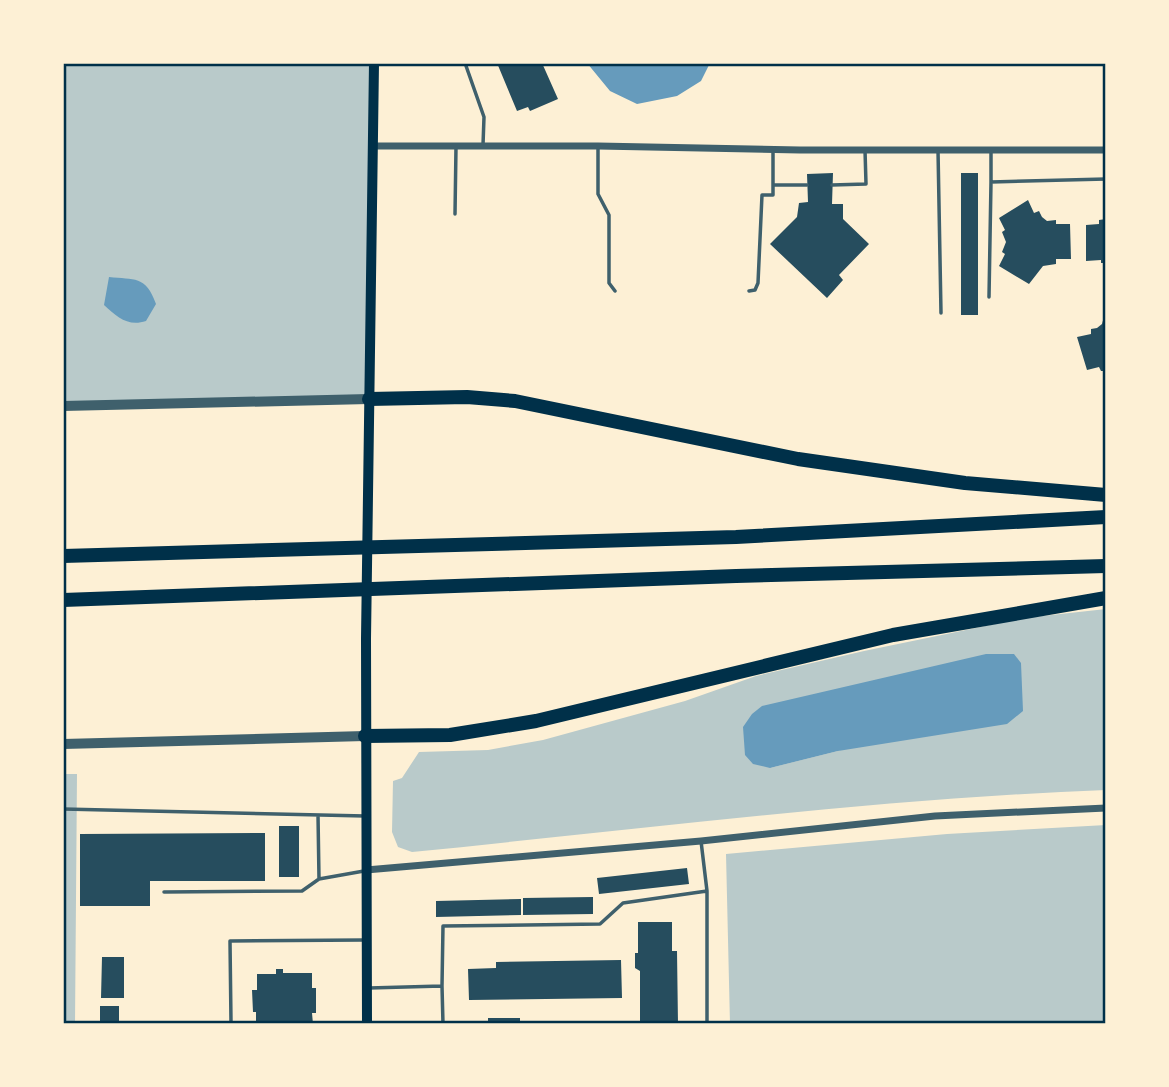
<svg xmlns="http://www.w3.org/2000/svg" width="1169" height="1087" viewBox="0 0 1169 1087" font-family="'Work Sans',sans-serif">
  <rect width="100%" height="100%" fill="#fdf0d5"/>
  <!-- green -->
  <path fill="#b9caca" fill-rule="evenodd" d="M 63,63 L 374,63 L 369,399 L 63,406 Z
    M 1106,609 L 1106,790 C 874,799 643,829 412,852 L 398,847 L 392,832 L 393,781 L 402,778 L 419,752 L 488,750 L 543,740 L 685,701 L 756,676 L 864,651 L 1024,618 ZM 1020,663 L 838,751 L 770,768 Z
    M 63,774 L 77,774 L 75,1024 L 63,1024 Z
    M 1106,825 L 1106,1024 L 730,1024 L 726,854 L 947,834 Z"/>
  <!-- water -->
  <path fill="#669bbc" d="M 587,63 L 710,63 L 701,81 L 677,96 L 637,104 L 610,91 Z
    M 109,277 C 134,280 146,275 156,304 L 146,321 C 128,327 117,317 104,305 Z
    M 986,654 L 1014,654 L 1021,663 L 1023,711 L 1007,724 L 838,751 L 770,768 L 753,764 L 745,755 L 743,727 L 752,714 L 762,706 Z"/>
  <!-- building -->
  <path fill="#264d5e" d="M 497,63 L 542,63 L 558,99 L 530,111 L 528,107 L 517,111 Z
    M 833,173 L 832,204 L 843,204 L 843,219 L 869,244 L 839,275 L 843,280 L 827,298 L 770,244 L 797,217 L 799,203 L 808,202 L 807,174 Z
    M 961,173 L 978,173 L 978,315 L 961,315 Z
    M 1028,200 L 1034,213 L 1039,211 L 1042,217 L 1047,221 L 1056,220 L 1056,224 L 1070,224 L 1071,259 L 1056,259 L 1056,264 L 1043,266 L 1029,284 L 999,266 L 1005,254 L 1002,252 L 1006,242 L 1002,232 L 1005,230 L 999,218 Z
    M 1106,219 L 1106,263 L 1101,263 L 1101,260 L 1086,261 L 1086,225 L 1099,224 L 1099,220 Z
    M 1105,313 L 1106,371 L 1101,371 L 1099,367 L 1087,370 L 1077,337 L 1091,334 L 1091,329 L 1097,328 L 1102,324 Z
    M 279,826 L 299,826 L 299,877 L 279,877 Z
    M 265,833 L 265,881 L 150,881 L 150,906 L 80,906 L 80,834 Z
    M 687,868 L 689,884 L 599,894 L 597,878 Z
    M 593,897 L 593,914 L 523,915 L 523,898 Z
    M 521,899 L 521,915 L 436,917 L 436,901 Z
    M 638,922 L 672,922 L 672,951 L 677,951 L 678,1024 L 640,1024 L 640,971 L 635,968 L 635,953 L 638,953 Z
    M 102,957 L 124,957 L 124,998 L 101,998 Z
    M 621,960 L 622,998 L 469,1000 L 468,969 L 496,968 L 496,962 Z
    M 276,969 L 283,969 L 283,973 L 312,973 L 312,988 L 316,988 L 316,1013 L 312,1013 L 313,1024 L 256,1024 L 256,1012 L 253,1012 L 252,990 L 257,990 L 257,974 L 276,974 Z
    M 100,1006 L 119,1006 L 119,1024 L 100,1024 Z
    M 488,1018 L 520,1018 L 520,1024 L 488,1024 Z"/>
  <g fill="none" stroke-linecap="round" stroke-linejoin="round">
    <!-- service -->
    <path stroke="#3f606c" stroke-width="3.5" d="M 465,63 L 484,117 L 483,145
      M 598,148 L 598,194 L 609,215 L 609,283 L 615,291
      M 938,150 L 941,313
      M 991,150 L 991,182 L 1106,179
      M 773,185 L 807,185
      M 832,185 L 866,184 L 865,150
      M 455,214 L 456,147
      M 749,291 L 755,290 L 758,283 L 762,195 L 773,195 L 773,150
      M 989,297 L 991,182
      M 63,809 L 365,816
      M 318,815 L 319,879
      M 707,891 L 707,1024
      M 164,892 L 302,891 L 319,879 L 364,871
      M 442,986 L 443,1024
      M 369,988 L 442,986 L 443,926 L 600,924 L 623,903 L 707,891 L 701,841
      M 231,1022 L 230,941 L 364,940"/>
    <!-- minor -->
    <path stroke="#3f606c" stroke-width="7" d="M 373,146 L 598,146 L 800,150 L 1106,150
      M 366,870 L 701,841 L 935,816 L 1106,808"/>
    <!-- tertiary -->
    <path stroke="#3f606c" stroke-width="10" d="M 63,406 L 369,399
      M 63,744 L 365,736"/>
    <!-- secondary -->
    <path stroke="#003049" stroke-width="10" d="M 367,1024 L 366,639 L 374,63"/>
    <!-- motorway -->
    <path stroke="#003049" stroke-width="14" d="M 369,399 L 467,397 L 515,401 L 798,459 L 965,483 L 1106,495
      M 63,556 L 736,537 L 1106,517
      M 63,600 L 736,576 L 1106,566
      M 365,736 L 450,735 L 536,721 L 893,635 L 1106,598"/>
  </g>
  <!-- border -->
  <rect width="1169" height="1087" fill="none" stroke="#fdf0d5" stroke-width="130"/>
  <rect x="65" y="65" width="1039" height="957" fill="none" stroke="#003049" stroke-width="2.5"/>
</svg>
